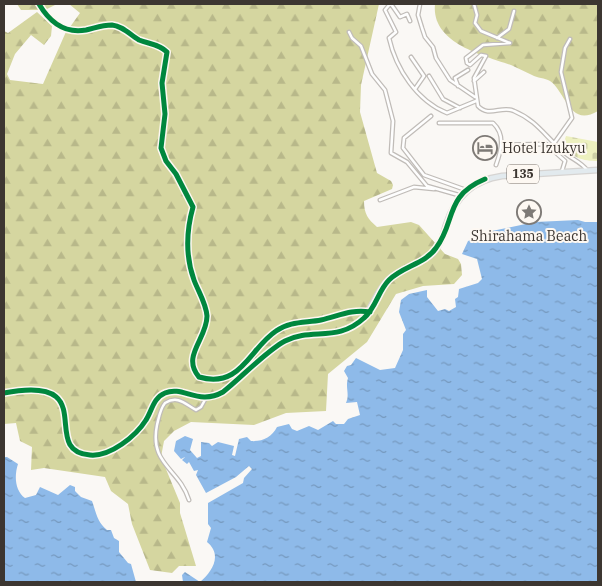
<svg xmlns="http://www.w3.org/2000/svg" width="602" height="586" viewBox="0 0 602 586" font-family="'IBM Plex Serif',serif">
  <defs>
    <pattern id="forest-firs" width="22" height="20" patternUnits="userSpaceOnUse" patternTransform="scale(1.25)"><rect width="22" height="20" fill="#d5d6a0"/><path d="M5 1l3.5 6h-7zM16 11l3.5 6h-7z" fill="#b8b88a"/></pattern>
    <pattern id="cemetery-stones" width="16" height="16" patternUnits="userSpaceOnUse" patternTransform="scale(1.25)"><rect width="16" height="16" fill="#edf0bf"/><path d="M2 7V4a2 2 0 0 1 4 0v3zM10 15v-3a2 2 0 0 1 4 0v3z" fill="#cccea5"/></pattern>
    <pattern id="water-ripples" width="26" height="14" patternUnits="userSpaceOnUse" patternTransform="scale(1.25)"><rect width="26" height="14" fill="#8ebae9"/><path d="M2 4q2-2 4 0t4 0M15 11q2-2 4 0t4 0" fill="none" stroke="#7598bd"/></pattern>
  </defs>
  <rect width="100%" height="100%" fill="#faf8f5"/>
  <!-- forest -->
  <path fill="url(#forest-firs)" d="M 17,4 L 57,4 L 45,10 L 21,10 Z
    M 69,4 L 379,4 L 361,85 L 360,112 L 377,173 L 391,181 L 393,185 L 392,189 L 364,201 C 364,214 368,219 377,227 L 411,222 L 419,225 L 445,254 L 458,259 L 461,264 L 462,275 L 454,284 L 423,286 L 396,294 L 367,342 L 328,374 L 326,411 L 286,413 L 254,425 L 191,422 L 174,431 L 164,441 L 161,457 L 180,503 L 180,513 L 196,566 L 179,566 L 172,573 L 150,570 L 132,524 L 128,504 L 111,491 L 105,477 L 44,468 L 31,470 L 32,447 L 20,441 L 16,423 L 4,424 L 4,31 L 8,33 L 37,12 L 52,26 L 51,36 L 44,45 L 31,35 L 15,54 L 7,74 L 10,80 L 43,84 L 65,34 L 80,13 Z
    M 435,4 L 598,4 L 598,111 C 569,128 566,92 550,81 C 545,78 537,78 532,75 C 525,72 518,68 511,65 C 482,55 431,43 435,4 Z"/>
  <!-- cemetery -->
  <path fill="url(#cemetery-stones)" d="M 566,136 L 598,142 L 598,161 C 582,161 573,158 563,145 Z"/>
  <!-- water -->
  <path fill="url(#water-ripples)" d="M 578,220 L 585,222 L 598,222 L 598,582 L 183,582 L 182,575 L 185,572 L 200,582 C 212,572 223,555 207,542 L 211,528 L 208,524 L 208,503 L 243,483 L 244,478 L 252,469 L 249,466 L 236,477 L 206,493 L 196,475 L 198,470 L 194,471 L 189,462 L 187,464 L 182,460 L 185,457 L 181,459 L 174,451 L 176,441 L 185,436 L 193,439 L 190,450 L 197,458 L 201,456 L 201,442 L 209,443 L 212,446 L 218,442 L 234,446 L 232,455 L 235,456 L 239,439 L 247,437 L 251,441 C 262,442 272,437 277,427 L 289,424 L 292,429 L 297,431 L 309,426 L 318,430 L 333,421 L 336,424 L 344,424 L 348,419 L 360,415 L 357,402 L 346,403 C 350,394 345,388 348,378 L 344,371 L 347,366 L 351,365 L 356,358 L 380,370 L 395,368 L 403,350 L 403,334 L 406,330 L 399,312 L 401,300 L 409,294 L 427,290 L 427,297 L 438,311 L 445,309 L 449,311 L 456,307 L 455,299 L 458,297 L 459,289 L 478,283 L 482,279 L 477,259 L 462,254 L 468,241 L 492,231 L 535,222 Z
    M 4,457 L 7,457 L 18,464 C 14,476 15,491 25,498 L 36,495 L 40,487 L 58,495 L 70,485 L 75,487 L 75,491 L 81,497 L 92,501 C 96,512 97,522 107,530 L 111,530 L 114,538 L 119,541 L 119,552 L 128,563 L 131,564 L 136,582 L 4,582 Z"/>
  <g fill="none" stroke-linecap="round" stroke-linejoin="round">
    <defs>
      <path id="minor" d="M 39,4 C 49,21 64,34 86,30 C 95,28 102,25 112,25 C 123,26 130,35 139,40 C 149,44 159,44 167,52 L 162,83 L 165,114 L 161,148 L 166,161 L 176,174 L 193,207 C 186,232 185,255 194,280 C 198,291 206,303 207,316 C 207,339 181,356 199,377 C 240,389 249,350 276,331 C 289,322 305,323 320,320 C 338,317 350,309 368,312
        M 390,4 L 385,10 L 396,32 L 389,38 C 396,69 417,101 447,113 L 476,101
        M 391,4 L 400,17 L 407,14 L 410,21
        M 420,4 L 418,15 L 422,28 L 425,37 L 433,47 L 436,58 L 450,80 L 475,97
        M 474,4 L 477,15 L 475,23 L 481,31 L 510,43 L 483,45 L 466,58 L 467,63 L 470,65 L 481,55 L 486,56 L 474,78 L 478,106 C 489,118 502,105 514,111 C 538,121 546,138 565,153 C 572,159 581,162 587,170
        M 349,32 L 352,38 L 361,46 L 372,74 L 385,90 L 393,121 L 391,153 L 407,162 L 427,186 L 462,196
        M 497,38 L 509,29 L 514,11
        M 411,57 L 424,76 L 415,89
        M 429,76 L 443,99 L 460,108
        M 474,81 L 484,72
        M 458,86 L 455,78 L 468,70
        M 431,116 L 404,138 L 403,148 L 424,175 L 466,190
        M 439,123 L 493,123 C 506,135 501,151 496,165
        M 555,142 L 572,118 L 561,72 L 565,48 L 570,39
        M 502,145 L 546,144 L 565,161 L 562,171
        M 380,200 L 414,187 L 434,189
        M 189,500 C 179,468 149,465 157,425 C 159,417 160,409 165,403 C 178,395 185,404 196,410 L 201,407 L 206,398"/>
      <path id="trunk" d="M 4,393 C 104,374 37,451 90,455 C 110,457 136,436 146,420 C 152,411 153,398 165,393 C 183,385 198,406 223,392 C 241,378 273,345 292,338 C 312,332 332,338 351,327 C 372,316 373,295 388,280 C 400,268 418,265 431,255 C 440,247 443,236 446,225 C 455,197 473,180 502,176 L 598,170"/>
    </defs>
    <!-- minor casing -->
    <use href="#minor" stroke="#c0bcb8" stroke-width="5"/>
    <!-- trunk casing -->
    <use href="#trunk" stroke="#d6d4d2" stroke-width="7"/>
    <!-- minor -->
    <use href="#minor" stroke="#fefefe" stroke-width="2.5"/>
    <!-- trunk -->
    <use href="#trunk" stroke="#e2eaee" stroke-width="4.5"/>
    <defs>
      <path id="cycleway" d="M 39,4 C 49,21 64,34 86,30 C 95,28 102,25 112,25 C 123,26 130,35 139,40 C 149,44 159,44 167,52 L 162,83 L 165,114 L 161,148 L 166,161 L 176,174 L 193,207 C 186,232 185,255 194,280 C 198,291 206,303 207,316 C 207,339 181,356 199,377 C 241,389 249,349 276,331 C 290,321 306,323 321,320 C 339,316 351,309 370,312
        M 4,393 C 104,374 37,451 90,455 C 110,457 136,436 146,420 C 152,411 153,398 165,393 C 183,385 198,406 223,392 C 241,378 266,351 285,341 C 312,327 337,343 364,318 C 376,308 378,291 389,280 C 403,266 425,264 436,248 C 456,222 444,196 485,179"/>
    </defs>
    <!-- cycleway casing -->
    <use href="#cycleway" stroke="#fdf8f2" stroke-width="8"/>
    <!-- cycleway -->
    <use href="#cycleway" stroke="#00873e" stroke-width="5"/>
  </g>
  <!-- icons -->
  <defs>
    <symbol id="hotel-ring" viewBox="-11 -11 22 22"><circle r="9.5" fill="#fdf8f2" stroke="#7e7a76" stroke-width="1.5"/><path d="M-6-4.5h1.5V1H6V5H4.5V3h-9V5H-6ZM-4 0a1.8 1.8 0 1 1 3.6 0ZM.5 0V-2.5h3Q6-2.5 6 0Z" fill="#7e7a76"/></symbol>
    <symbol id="sight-ring" viewBox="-11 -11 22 22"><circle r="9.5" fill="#fdf8f2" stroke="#7e7a76" stroke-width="1.5"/><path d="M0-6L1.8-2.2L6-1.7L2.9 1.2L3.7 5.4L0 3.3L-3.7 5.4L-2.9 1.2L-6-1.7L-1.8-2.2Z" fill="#7e7a76"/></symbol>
  </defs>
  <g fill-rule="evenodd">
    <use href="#hotel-ring" x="471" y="134" width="28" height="28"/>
    <use href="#sight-ring" x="515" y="198" width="28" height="28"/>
  </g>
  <g text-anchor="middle" stroke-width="4" stroke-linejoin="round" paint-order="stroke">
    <!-- shield labels -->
    <rect fill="#fdf8f2" stroke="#76706b" stroke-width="1" x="507" y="164.5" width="32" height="19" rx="4"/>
    <g font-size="12" font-weight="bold" fill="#3c3631">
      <text x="523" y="178">135</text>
    </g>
    <!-- poi labels -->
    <g font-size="14" fill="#3c3631" stroke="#fdf8f2" text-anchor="start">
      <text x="502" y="153">Hotel Izukyu</text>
      <text x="529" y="241" text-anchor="middle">Shirahama Beach</text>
    </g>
  </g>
  <!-- border -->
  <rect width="602" height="586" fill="none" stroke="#3c3631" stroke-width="10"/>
</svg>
